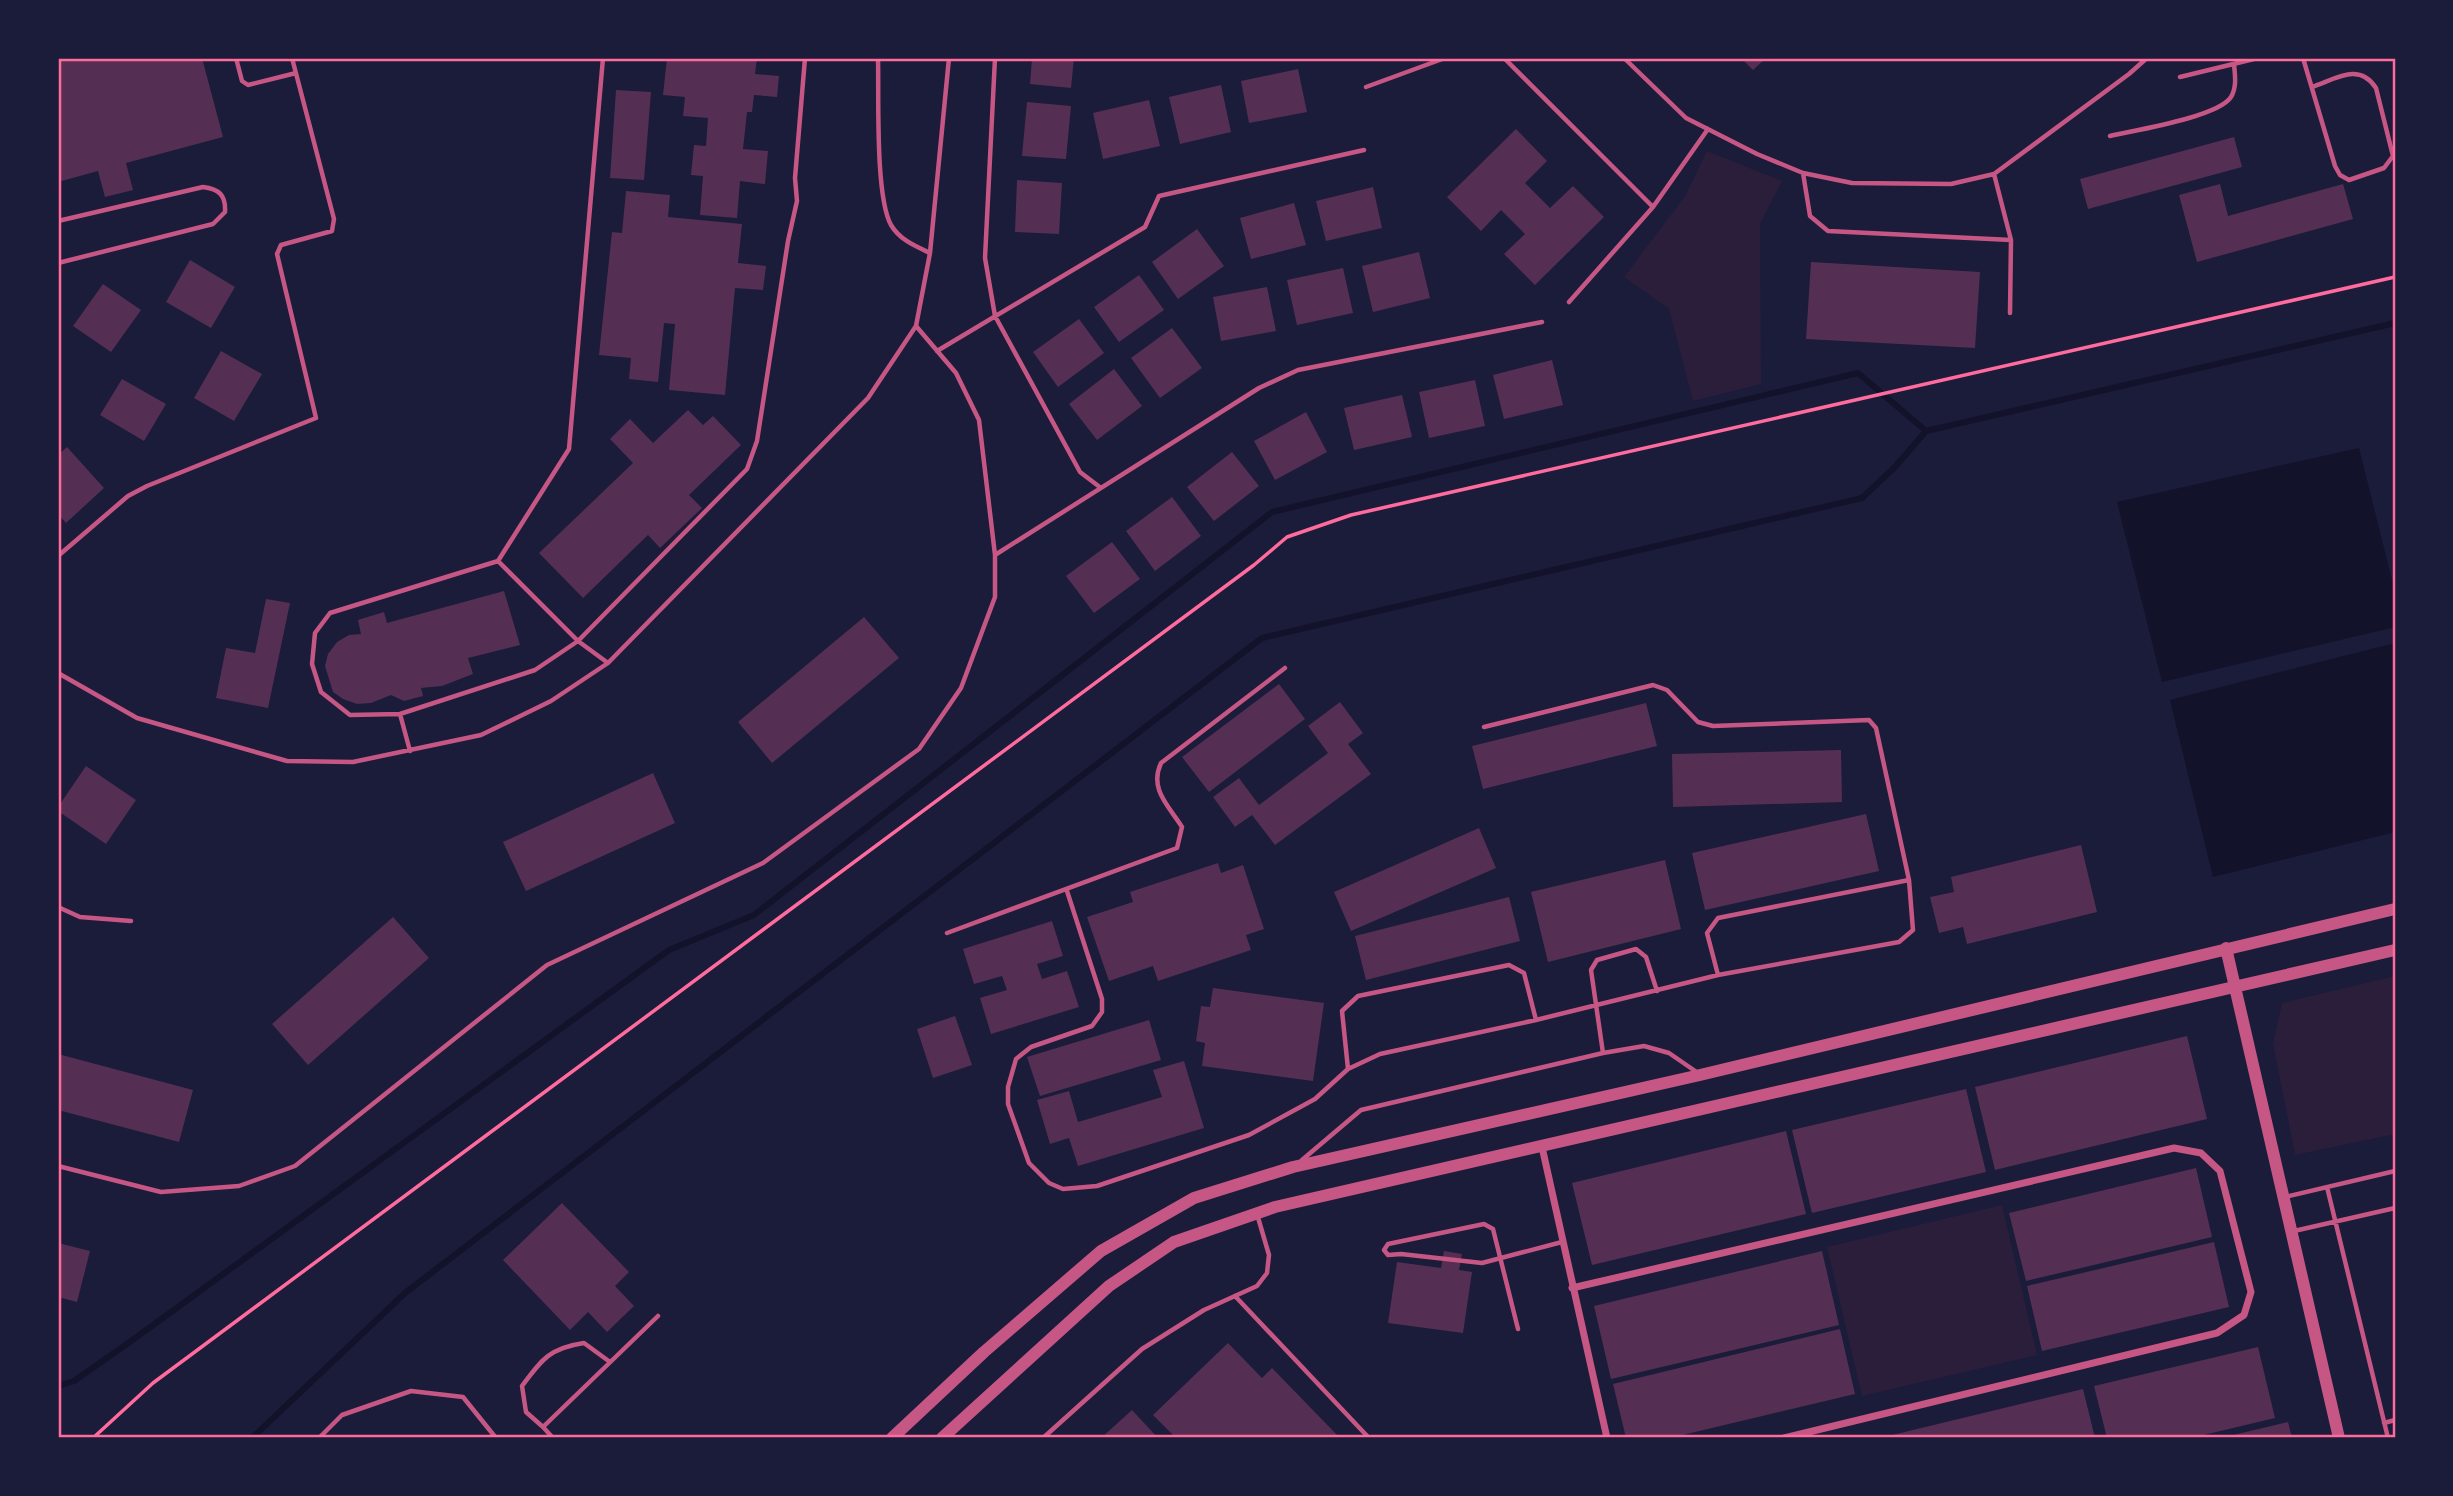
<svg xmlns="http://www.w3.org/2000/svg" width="2453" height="1496" viewBox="0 0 2453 1496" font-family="'Roboto Serif',serif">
  <rect width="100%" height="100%" fill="#1b1b3a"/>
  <!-- green -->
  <path fill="#2a1e3b" d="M 1707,151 L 1782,181 L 1760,224 L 1761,384 L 1693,401 L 1669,309 L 1624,277 L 1685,196 Z
    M 2395,976 L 2395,1134 L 2295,1155 L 2273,1044 L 2282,1003 Z
    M 2002,1205 L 2037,1355 L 1862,1396 L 1827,1247 Z"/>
  <!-- water -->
  <path fill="#12122b" d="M 2359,448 L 2395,592 L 2395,627 L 2162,682 L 2117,502 Z
    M 2395,643 L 2395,832 L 2213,877 L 2170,700 Z"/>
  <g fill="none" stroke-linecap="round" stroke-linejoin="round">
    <!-- stream -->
    <path stroke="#12122b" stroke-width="6" d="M 58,1386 L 74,1381 L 134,1339 L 669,950 L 754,915 L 1272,512 L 1858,373 L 1926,431
      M 252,1438 L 405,1293 L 1262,638 L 1862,498 L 1895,467 L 1926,431 L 2395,323"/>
  </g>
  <!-- building -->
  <path fill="#542f53" d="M 58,58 L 202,58 L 223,137 L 126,163 L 133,190 L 105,197 L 98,171 L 58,182 Z
    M 667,58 L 713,61 L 714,58 L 757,58 L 755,74 L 779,76 L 777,97 L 754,95 L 752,112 L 747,112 L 743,149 L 768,151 L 765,184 L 740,181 L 737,218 L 700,215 L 703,176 L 691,175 L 694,145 L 706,146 L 708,118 L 683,116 L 685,97 L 663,95 Z
    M 1032,58 L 1074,58 L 1071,88 L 1030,84 Z
    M 1741,58 L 1766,58 L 1753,70 Z
    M 1298,69 L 1307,112 L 1249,123 L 1241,81 Z
    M 1221,85 L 1231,132 L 1180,144 L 1169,97 Z
    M 616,90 L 651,92 L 644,180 L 610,178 Z
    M 1149,100 L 1160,146 L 1103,159 L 1093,113 Z
    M 1027,102 L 1071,106 L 1066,159 L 1022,156 Z
    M 1516,129 L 1547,161 L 1525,183 L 1550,208 L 1573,186 L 1604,217 L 1535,285 L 1504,254 L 1525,234 L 1501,210 L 1481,231 L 1447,197 Z
    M 2234,137 L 2242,167 L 2088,209 L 2080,179 Z
    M 1017,180 L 1062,183 L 1059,234 L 1015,232 Z
    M 2220,184 L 2228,216 L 2343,184 L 2353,219 L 2197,262 L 2179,195 Z
    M 1373,187 L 1382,228 L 1326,241 L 1316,201 Z
    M 626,191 L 670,195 L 668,217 L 742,224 L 738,263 L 766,266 L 763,290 L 735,288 L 725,395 L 669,390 L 675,324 L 664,323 L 658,382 L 629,379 L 631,358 L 599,355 L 612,232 L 622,233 Z
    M 1294,203 L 1306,245 L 1251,259 L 1240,218 Z
    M 1197,229 L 1224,266 L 1178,299 L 1152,262 Z
    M 1419,252 L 1430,298 L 1373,312 L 1362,266 Z
    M 190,260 L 235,287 L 211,328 L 166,302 Z
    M 1811,262 L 1980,272 L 1975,348 L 1806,339 Z
    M 1343,268 L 1353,313 L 1297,325 L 1287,280 Z
    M 1139,275 L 1164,310 L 1119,342 L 1094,307 Z
    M 103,284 L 141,310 L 111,352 L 73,326 Z
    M 1267,287 L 1276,331 L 1221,341 L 1213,297 Z
    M 1079,319 L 1104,353 L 1058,387 L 1033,352 Z
    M 1172,328 L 1202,368 L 1160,398 L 1131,358 Z
    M 221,351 L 262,374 L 234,421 L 194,398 Z
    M 1552,360 L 1563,405 L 1504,419 L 1493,375 Z
    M 1114,369 L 1142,406 L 1097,440 L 1069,404 Z
    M 122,379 L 166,404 L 144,441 L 100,415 Z
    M 1475,380 L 1485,426 L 1429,438 L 1419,392 Z
    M 1402,395 L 1412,437 L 1354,450 L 1344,408 Z
    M 688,410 L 703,425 L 713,416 L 741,445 L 689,495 L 702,508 L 660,548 L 648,535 L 583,598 L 539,553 L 633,463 L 610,439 L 630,419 L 653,443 Z
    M 1306,412 L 1327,452 L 1275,480 L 1254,441 Z
    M 67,447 L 104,488 L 66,523 L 58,514 L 58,455 Z
    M 1232,452 L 1259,486 L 1214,521 L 1187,487 Z
    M 1172,497 L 1201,536 L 1155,571 L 1126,531 Z
    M 1112,542 L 1140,579 L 1094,613 L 1066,576 Z
    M 504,591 L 520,645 L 468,658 L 473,674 L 442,686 L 421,688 L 423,696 L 404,701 L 391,695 L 371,703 L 357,704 L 343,699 L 333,692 L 325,666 L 328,654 L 337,642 L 349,635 L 361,634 L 358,620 L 384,612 L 387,623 Z
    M 266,599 L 290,603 L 268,708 L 216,698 L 226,648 L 255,653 Z
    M 864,617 L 899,658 L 772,763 L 738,722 Z
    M 1279,684 L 1305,719 L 1209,792 L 1182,757 Z
    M 1340,702 L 1363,733 L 1348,744 L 1371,774 L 1275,845 L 1252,815 L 1235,827 L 1213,797 L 1239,778 L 1259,805 L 1328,753 L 1308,726 Z
    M 1646,703 L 1657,746 L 1483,789 L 1472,746 Z
    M 1841,750 L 1842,802 L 1673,807 L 1672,754 Z
    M 86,766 L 136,800 L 106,844 L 58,811 L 58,807 Z
    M 653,773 L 675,823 L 526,891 L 503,842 Z
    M 1866,814 L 1879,871 L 1705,910 L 1692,853 Z
    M 1479,828 L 1496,868 L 1351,931 L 1334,892 Z
    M 2081,845 L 2097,912 L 1967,944 L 1963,927 L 1939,933 L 1930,897 L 1954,892 L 1951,877 Z
    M 1665,860 L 1681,929 L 1548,962 L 1531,892 Z
    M 1218,863 L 1221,873 L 1243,865 L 1264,929 L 1246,935 L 1251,950 L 1158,981 L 1153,966 L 1109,981 L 1087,917 L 1133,902 L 1130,892 Z
    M 1509,897 L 1520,941 L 1366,980 L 1355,936 Z
    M 393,917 L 429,958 L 308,1065 L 272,1024 Z
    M 1052,921 L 1063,956 L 1037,964 L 1042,979 L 1067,971 L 1079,1007 L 991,1034 L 980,998 L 1007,990 L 1002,976 L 974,984 L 963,949 Z
    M 1213,988 L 1324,1003 L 1313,1081 L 1202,1066 L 1205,1043 L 1196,1041 L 1201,1006 L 1210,1007 Z
    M 955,1016 L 972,1065 L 933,1078 L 917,1029 Z
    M 1149,1020 L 1161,1060 L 1040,1096 L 1027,1057 Z
    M 2187,1036 L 2207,1119 L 1995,1170 L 1975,1087 Z
    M 58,1054 L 193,1090 L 179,1142 L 58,1110 Z
    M 1184,1061 L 1204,1128 L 1078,1166 L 1069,1138 L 1050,1144 L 1037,1100 L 1069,1091 L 1078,1122 L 1162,1097 L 1153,1070 Z
    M 1966,1089 L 1986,1172 L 1812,1213 L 1792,1130 Z
    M 1786,1131 L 1806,1214 L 1592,1265 L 1572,1183 Z
    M 2196,1168 L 2212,1237 L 2026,1281 L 2009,1213 Z
    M 562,1203 L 629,1272 L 615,1286 L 634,1306 L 607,1332 L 588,1312 L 570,1330 L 503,1260 Z
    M 2214,1242 L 2229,1307 L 2042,1351 L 2027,1286 Z
    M 58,1243 L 90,1251 L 77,1302 L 58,1297 Z
    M 1444,1251 L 1462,1254 L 1459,1270 L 1472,1272 L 1463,1333 L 1388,1323 L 1397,1262 L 1441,1268 Z
    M 1822,1251 L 1839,1325 L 1611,1379 L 1594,1306 Z
    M 1840,1329 L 1855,1394 L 1670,1438 L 1626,1438 L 1613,1384 Z
    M 1228,1343 L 1262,1378 L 1272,1368 L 1340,1438 L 1176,1438 L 1153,1415 Z
    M 2258,1347 L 2275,1418 L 2191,1438 L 2107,1438 L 2094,1386 Z
    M 2083,1389 L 2095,1438 L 1884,1438 L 1884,1437 Z
    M 1132,1410 L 1158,1438 L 1101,1438 Z
    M 2288,1422 L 2292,1438 L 2225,1438 L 2225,1437 Z"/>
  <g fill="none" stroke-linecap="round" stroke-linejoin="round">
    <!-- path -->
    <path stroke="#ff6b9d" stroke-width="3.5" d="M 93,1438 L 153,1383 L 1254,565 L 1287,537 L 1351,515 L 2395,277"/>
    <!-- service -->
    <path stroke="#c65784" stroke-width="4.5" d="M 236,58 L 242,81 L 248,85 L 296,73
      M 878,58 C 879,95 875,196 891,225 C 900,240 915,246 930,253
      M 995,58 L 985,258 L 995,316 L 1080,472 L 1101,488
      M 1504,58 L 1653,207 L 1708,129
      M 1624,58 L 1686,118 L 1757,154 L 1803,173 L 1852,183 L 1951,184 L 1994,174 L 2129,74 L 2147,58
      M 2303,58 L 2335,166 L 2340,175 L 2349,180 L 2384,168 L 2393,156 L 2376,88 C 2359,62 2336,79 2312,87
      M 2180,77 L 2258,58
      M 1366,87 L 1445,58
      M 2110,136 C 2136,130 2218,117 2231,97 C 2237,87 2235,75 2234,64
      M 1803,173 L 1810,216 L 1828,231 L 2011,240
      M 1994,174 L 2011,240 L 2010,313
      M 58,221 L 203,187 C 219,189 226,195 225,212 L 213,224 L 58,263
      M 1569,302 L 1653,207
      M 937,351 L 1145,227 L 1159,196 L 1364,150
      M 995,555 L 1259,388 L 1298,370 L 1542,322
      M 58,556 L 128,496 L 147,486 L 316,418 L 277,254 L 281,245 L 332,231 L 334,219 L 292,58
      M 498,561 L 569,449 L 603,58
      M 608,663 L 578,641 L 498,561 L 330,613 L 315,633 L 312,664 L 321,692 L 350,715 L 400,714 L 535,670 L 578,641 L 747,469 L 757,441 L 788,241 L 797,201 L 795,178 L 805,58
      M 58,673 L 137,718 L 287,761 L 353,762 L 481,735 L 551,701 L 608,663 L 868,398 L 916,326 L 930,253 L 949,58
      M 400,714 L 410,751
      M 1067,891 L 1102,999 L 1102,1012 L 1092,1026 L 1031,1047 L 1016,1059 L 1008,1087 L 1008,1104 L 1029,1163 L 1049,1183 L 1063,1189 L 1097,1186 L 1249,1135 L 1315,1099 L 1348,1069 L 1380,1054 L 1536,1020 L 1718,975 L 1899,942 L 1913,930 L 1909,880 L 1876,728 L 1869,720 L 1713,726 L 1698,722 L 1667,690 L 1653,685 L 1484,727
      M 58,907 L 80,917 L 131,921
      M 947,933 L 1177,848 L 1182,827 C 1168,805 1149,789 1161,763 L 1285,668
      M 1718,975 L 1707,933 L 1718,918 L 1909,880
      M 1603,1053 L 1591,970 L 1597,960 L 1636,949 L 1646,957 L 1657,991
      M 1348,1069 L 1342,1011 L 1358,996 L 1509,965 L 1524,973 L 1536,1020
      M 1302,1160 L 1361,1110 L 1603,1053 L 1644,1046 L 1669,1053 L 1698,1073
      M 58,1166 L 161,1192 L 239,1186 L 295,1166 L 547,965 L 763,863 L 919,749 L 961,688 L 995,597 L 995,555 L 979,420 L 956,373 L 916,326
      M 2327,1187 L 2388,1438
      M 2285,1197 L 2395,1171
      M 2294,1231 L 2395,1208
      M 1235,1296 L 1369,1438
      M 1518,1329 L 1493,1229 L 1484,1224 L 1388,1244 L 1384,1250 L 1388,1255 L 1401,1254 L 1482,1263 L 1562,1242
      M 2384,1423 L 2395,1420
      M 543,1427 L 526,1412 L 522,1386 C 542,1359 550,1348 584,1343 L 610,1362
      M 319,1438 L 342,1415 L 411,1391 L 463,1397 L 496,1438
      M 553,1438 L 543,1427 L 658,1316
      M 1043,1438 L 1142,1349 L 1204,1310 L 1257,1286 L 1267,1273 L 1269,1255 L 1257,1214"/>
    <!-- minor -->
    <path stroke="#c65784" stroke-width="7" d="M 1542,1147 L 1607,1438
      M 1572,1288 L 2174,1148 L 2201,1153 L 2220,1171 L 2251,1292 L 2244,1315 L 2217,1333 L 1784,1438"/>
    <!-- tertiary -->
    <path stroke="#c65784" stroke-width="12" d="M 2226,948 L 2339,1438
      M 892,1438 L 984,1352 L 1101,1251 L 1194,1198 L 1293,1167 L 1700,1075 L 2395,909
      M 942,1438 L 1109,1286 L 1174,1242 L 1275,1207 L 2395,950"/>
  </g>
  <!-- border -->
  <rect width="2453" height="1496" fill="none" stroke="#1b1b3a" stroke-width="119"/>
  <rect x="60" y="60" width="2334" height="1376" fill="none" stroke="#ff6b9d" stroke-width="2.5"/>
</svg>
